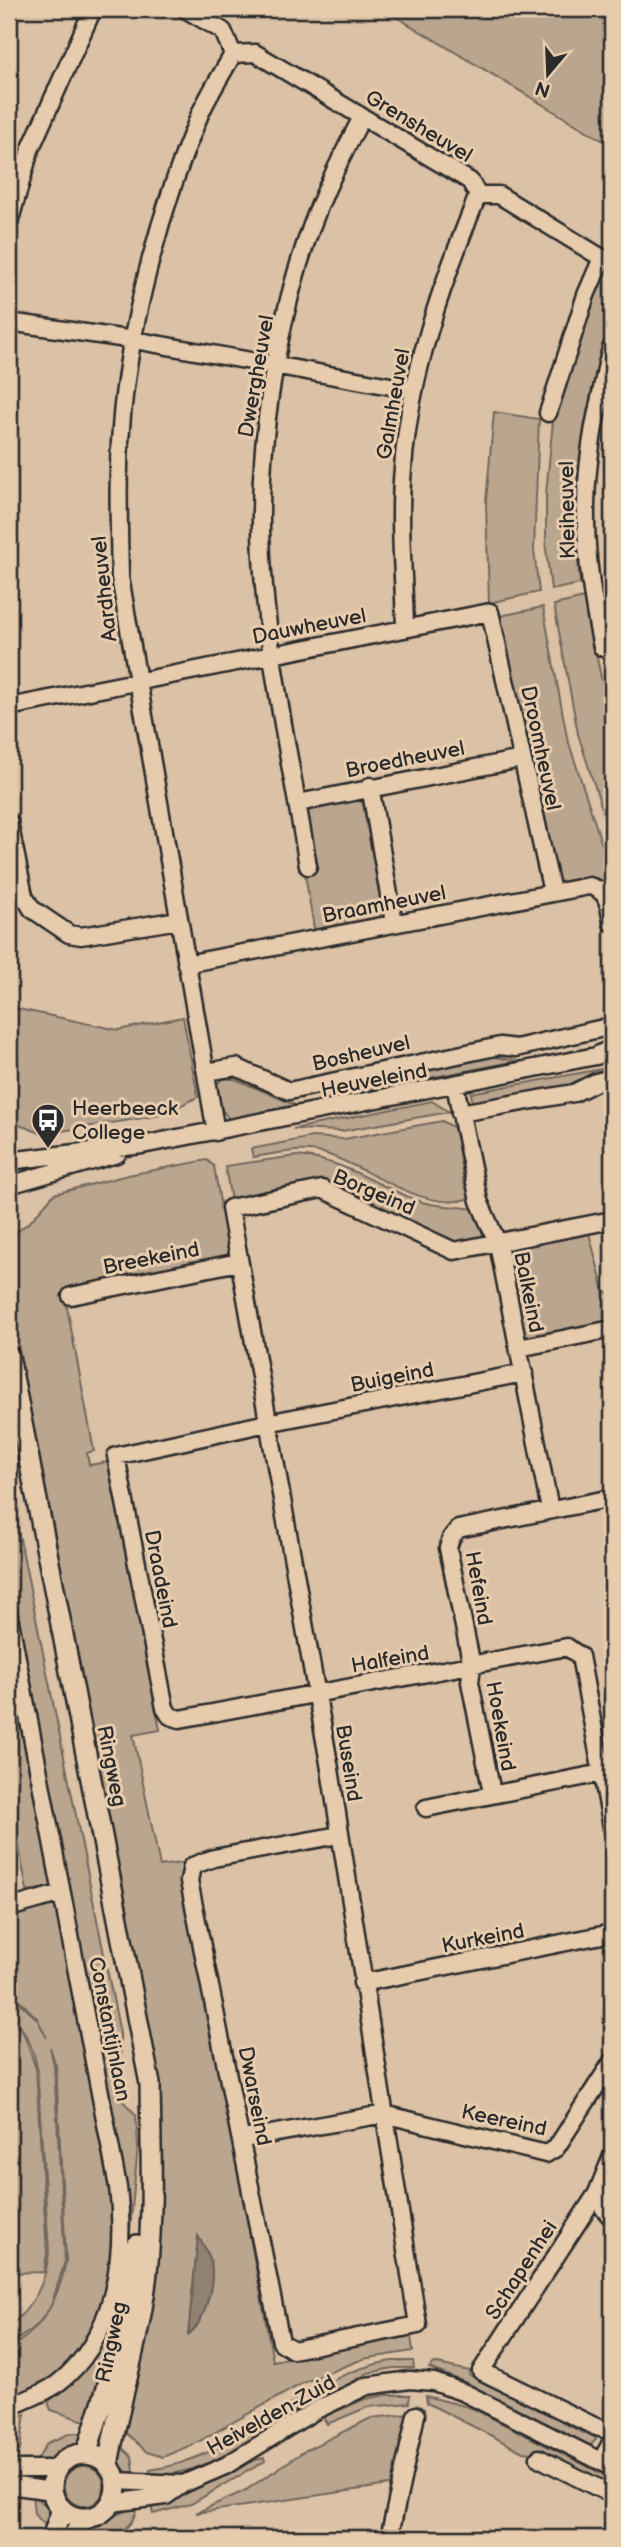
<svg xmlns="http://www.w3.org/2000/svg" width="621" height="2547" viewBox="0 0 621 2547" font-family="'Balsamiq Sans',sans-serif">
  <rect width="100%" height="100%" fill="#dbc1a5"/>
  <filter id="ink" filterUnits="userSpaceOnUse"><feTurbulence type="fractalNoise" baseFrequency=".0143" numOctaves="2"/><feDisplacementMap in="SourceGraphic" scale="14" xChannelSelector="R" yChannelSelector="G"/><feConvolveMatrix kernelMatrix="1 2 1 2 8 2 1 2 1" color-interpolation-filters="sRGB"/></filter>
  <g filter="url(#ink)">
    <!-- green -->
    <path fill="#baa58f" stroke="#72685d" stroke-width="2" d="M 383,9 L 612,9 L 612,146 Z
      M 603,268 L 612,274 L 612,327 L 592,389 L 578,475 L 576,541 L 580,584 L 551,590 L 546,549 L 546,494 L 554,410 Z
      M 494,412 L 539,419 L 534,550 L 539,592 L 489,603 L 486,502 Z
      M 584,598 L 612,728 L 612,840 L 578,734 L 554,605 Z
      M 543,607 L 567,737 L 608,863 L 612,898 L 557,887 L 552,875 L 500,616 Z
      M 357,799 L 363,803 L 382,909 L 379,921 L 315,934 L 305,874 L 315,872 L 302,801 Z
      M 9,1007 L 118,1030 L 183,1017 L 198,1097 L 161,1115 L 43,1134 L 9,1121 Z
      M 491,1056 L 517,1061 L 371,1089 L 378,1079 Z
      M 612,1067 L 612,1071 L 591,1074 L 574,1087 L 473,1107 L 471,1093 Z
      M 223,1079 L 235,1079 L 295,1105 L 229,1119 L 220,1107 L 216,1084 Z
      M 432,1101 L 449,1112 L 342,1131 L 293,1129 Z
      M 442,1121 L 455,1128 L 464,1183 L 470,1198 C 426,1215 365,1165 323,1153 C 300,1147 275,1154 253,1157 L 251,1149 L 312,1137 L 344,1139 Z
      M 296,1156 C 341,1158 380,1188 422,1202 C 440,1207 457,1206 475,1209 L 485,1231 L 481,1240 L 455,1246 L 324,1183 L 231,1201 L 225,1166 Z
      M 207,1160 L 214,1166 L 229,1255 L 224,1259 L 64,1291 L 94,1451 L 87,1453 L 89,1465 L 108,1462 L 160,1730 L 133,1735 L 160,1866 L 181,1863 L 273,2361 L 411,2336 L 413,2351 L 363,2359 L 305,2382 L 196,2443 L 163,2457 L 147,2452 L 126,2433 L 123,2426 L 156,2084 L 148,2020 L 9,1318 L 9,1237 L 30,1222 L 54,1194 L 128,1175 Z
      M 589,1233 L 604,1291 L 612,1295 L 612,1323 L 526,1338 L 510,1260 L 515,1247 Z
      M 9,1485 L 120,2033 L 121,2099 L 136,2115 L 138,2146 L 129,2241 L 129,2206 L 9,1584 Z
      M 9,1667 L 52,1887 L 27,1891 L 9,1790 Z
      M 55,1901 L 115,2207 L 109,2283 L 96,2320 L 70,2362 L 51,2381 L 9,2397 L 9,2348 C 43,2330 59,2298 66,2261 L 56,2066 L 50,2047 L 54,2066 L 65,2261 L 51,2306 L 37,2325 L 9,2346 L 9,2327 C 33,2306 46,2284 49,2252 L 37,2068 C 33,2045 24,2029 9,2012 L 9,1993 L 37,2019 L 47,2038 L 37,2018 L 9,1990 L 9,1919 L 14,1915 Z
      M 9,2016 L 23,2031 L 36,2069 L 47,2254 L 44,2272 L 9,2273 Z
      M 123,2283 L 91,2423 L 51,2410 L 48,2402 L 63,2388 Z
      M 391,2361 L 413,2361 L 414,2368 L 393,2368 L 368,2373 L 206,2466 L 149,2479 L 150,2470 C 240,2458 302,2375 391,2361 Z
      M 433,2363 L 470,2371 L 469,2375 L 536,2408 L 546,2409 L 562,2416 L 564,2423 L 583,2433 L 591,2431 L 596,2440 L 588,2447 L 462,2381 L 429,2368 Z
      M 386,2395 L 410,2395 L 409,2403 L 368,2407 L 327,2424 L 323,2417 L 365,2399 Z
      M 426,2396 L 472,2408 L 612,2479 L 612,2489 L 542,2454 L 523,2452 L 427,2403 Z
      M 25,2414 L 20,2451 L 9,2454 L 9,2420 Z
      M 410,2414 L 396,2484 L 196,2513 L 246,2490 L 306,2450 L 371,2418 Z
      M 71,2433 L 83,2433 L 79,2445 L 45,2465 L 35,2464 L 47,2443 Z
      M 117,2443 L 132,2457 L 135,2478 L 121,2467 Z
      M 264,2458 L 265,2461 L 191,2504 L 153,2514 L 151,2506 C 195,2497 223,2466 264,2458 Z
      M64 2486a20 20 0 1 1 40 0a20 20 0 1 1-40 0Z
      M 32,2494 L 49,2508 L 49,2529 L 34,2514 Z
      M 137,2507 C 131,2538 104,2538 78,2538 C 85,2530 126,2509 137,2507 Z"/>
    <!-- water -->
    <path fill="#908171" stroke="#685f55" stroke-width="2" d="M 198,2236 C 203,2244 209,2253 211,2262 C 215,2283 205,2323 188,2335 Z"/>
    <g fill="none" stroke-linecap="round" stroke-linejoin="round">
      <defs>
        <path id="minor" d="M 185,9 L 223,31 L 233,54 L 255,53 L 470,181 L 478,195 L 499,195 L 602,258 L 586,295 L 548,413
          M 9,223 L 30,150 L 93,9
          M 9,322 L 134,340 L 413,390
          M 612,346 C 606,363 604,381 600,398 C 579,488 583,557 602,647 L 612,652
          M 405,629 C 404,576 398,521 403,468 C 410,373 442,283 478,195
          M 9,707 L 490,612 L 552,892
          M 370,786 L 394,923
          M 298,803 L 521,759
          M 9,822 L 24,896 L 32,909 L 69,934 L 81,936 L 179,920
          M 308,866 C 290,755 262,637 261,525 C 260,417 283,287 327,188 C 338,164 350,140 362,117
          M 186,964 L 589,886 C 609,890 609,906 612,923
          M 206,1072 L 236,1067 L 289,1091 L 500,1046 L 516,1048 L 612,1026
          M 455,1085 L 479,1201 L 498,1244 L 550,1510
          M 460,1113 L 574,1093 L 596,1082 L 612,1078
          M 216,1132 L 120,577 C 119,527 117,478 121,428 C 128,328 161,206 200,114 C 209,94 222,74 233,54
          M 9,1161 L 142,1145 L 596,1056 L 612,1048
          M 9,1185 L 117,1154
          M 71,1296 L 239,1262
          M 519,1348 L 612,1329
          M 524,1373 L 267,1423 L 116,1456 L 165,1708 L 170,1716 L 180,1719 L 567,1647 L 580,1656 L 612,1827
          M 9,1616 L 118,2187 C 126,2254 116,2339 57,2384 C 43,2394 25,2400 9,2407
          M 492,1793 L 470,1682 L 472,1666 L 448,1548 L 451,1538 L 458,1529 L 612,1498
          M 426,1808 L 602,1773
          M 339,1835 L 214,1858 L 192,1866 L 189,1881 L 281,2342 L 293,2350 L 418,2325 L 329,1763 L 230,1208 L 322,1189 L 454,1251 L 612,1220
          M 9,1908 L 62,1893
          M 362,1983 L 612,1933
          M 243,2139 L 384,2114 L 546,2154 L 556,2148 L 612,2062
          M 612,2156 L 597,2193 L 604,2209 L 612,2218
          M 597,2193 L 481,2371 L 596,2427 L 612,2431
          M 539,2458 L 612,2495
          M 601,2461 L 612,2441
          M 9,2469 L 57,2469
          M 116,2481 L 183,2484
          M 9,2485 L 53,2491
          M 112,2503 L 166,2496 L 183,2484 L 225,2466 L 316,2410 L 367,2386 L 410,2380 L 434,2382 L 465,2393 L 612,2467
          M 389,2538 L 416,2415"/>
        <path id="major" d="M 9,1356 L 150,2084 C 151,2159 155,2234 142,2308 C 133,2361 117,2412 108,2465
          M 86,2454 L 115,2362 L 137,2245
          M52 2486a32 32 0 1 1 64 0a32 32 0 1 1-64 0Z
          M 52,2538 L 62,2509
          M 72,2538 L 85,2518"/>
      </defs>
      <!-- minor casing -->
      <use href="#minor" stroke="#2b2b2b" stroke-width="21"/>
      <!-- major casing -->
      <use href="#major" stroke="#2b2b2b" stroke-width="24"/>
      <!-- minor -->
      <use href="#minor" stroke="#e6cbad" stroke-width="16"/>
      <!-- major -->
      <use href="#major" stroke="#e6cbad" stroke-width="19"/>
    </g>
  </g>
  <!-- icons -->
  <defs>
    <symbol id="bus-pin" viewBox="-11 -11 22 30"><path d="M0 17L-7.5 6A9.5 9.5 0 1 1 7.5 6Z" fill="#2b2b2b" stroke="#e6cbad"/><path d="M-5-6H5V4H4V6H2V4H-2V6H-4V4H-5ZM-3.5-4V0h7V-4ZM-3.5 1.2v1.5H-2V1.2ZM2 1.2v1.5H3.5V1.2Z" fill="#fff"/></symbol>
  </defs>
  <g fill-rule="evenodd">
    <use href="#bus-pin" x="29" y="1101" width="38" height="52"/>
  </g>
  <g text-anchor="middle" stroke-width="6" stroke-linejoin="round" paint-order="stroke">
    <!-- street labels -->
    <g font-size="21" fill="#2b2b2b" stroke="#e6cbad">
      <text transform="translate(419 126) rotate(31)" y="7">Grensheuvel</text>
      <text transform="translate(256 376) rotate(-80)" y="7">Dwergheuvel</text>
      <text transform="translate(393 404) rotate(-80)" y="7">Galmheuvel</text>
      <text transform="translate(567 510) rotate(-91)" y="7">Kleiheuvel</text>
      <text transform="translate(104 589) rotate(-96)" y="7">Aardheuvel</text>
      <text transform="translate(309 626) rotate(-11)" y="7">Dauwheuvel</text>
      <text transform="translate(541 748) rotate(78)" y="7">Droomheuvel</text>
      <text transform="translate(405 759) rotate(-11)" y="7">Broedheuvel</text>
      <text transform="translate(384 904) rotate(-11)" y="7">Braamheuvel</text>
      <text transform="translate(361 1053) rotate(-13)" y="7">Bosheuvel</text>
      <text transform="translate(374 1080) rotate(-11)" y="7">Heuveleind</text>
      <text transform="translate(374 1192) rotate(23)" y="7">Borgeind</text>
      <text transform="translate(151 1258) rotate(-11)" y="7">Breekeind</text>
      <text transform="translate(529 1292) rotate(79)" y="7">Balkeind</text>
      <text transform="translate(392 1377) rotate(-11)" y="7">Buigeind</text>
      <text transform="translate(161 1579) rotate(79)" y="7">Draadeind</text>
      <text transform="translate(479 1588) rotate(80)" y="7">Hefeind</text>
      <text transform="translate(390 1659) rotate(-10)" y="7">Halfeind</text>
      <text transform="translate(501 1726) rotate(80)" y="7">Hoekeind</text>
      <text transform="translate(349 1763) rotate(81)" y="7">Buseind</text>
      <text transform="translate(112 1766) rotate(79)" y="7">Ringweg</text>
      <text transform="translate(483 1938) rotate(-11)" y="7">Kurkeind</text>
      <text transform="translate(110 2029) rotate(79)" y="7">Constantijnlaan</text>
      <text transform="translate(255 2096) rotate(79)" y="7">Dwarseind</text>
      <text transform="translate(504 2120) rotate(12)" y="7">Keereind</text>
      <text transform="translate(521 2270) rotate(-57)" y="7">Schapenhei</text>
      <text transform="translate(111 2342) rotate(-78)" y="7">Ringweg</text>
      <text transform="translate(271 2415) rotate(-29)" y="7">Heivelden-Zuid</text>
    </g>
    <!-- poi labels -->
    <g font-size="21" fill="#2b2b2b" stroke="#e6cbad" text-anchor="start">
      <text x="72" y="1115">Heerbeeck<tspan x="72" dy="24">College</tspan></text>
    </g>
  </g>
  <!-- margin -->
  <rect width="621" height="2547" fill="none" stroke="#e6cbad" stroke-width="35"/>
  <rect x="18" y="18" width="586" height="2512" fill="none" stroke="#2b2b2b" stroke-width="2.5" filter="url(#ink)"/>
  <!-- north arrow -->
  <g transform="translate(548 74) rotate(199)" stroke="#e6cbad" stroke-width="5" paint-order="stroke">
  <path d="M0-5L12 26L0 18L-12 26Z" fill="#2b2b2b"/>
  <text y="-10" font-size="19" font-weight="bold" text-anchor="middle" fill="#2b2b2b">N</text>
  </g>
</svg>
